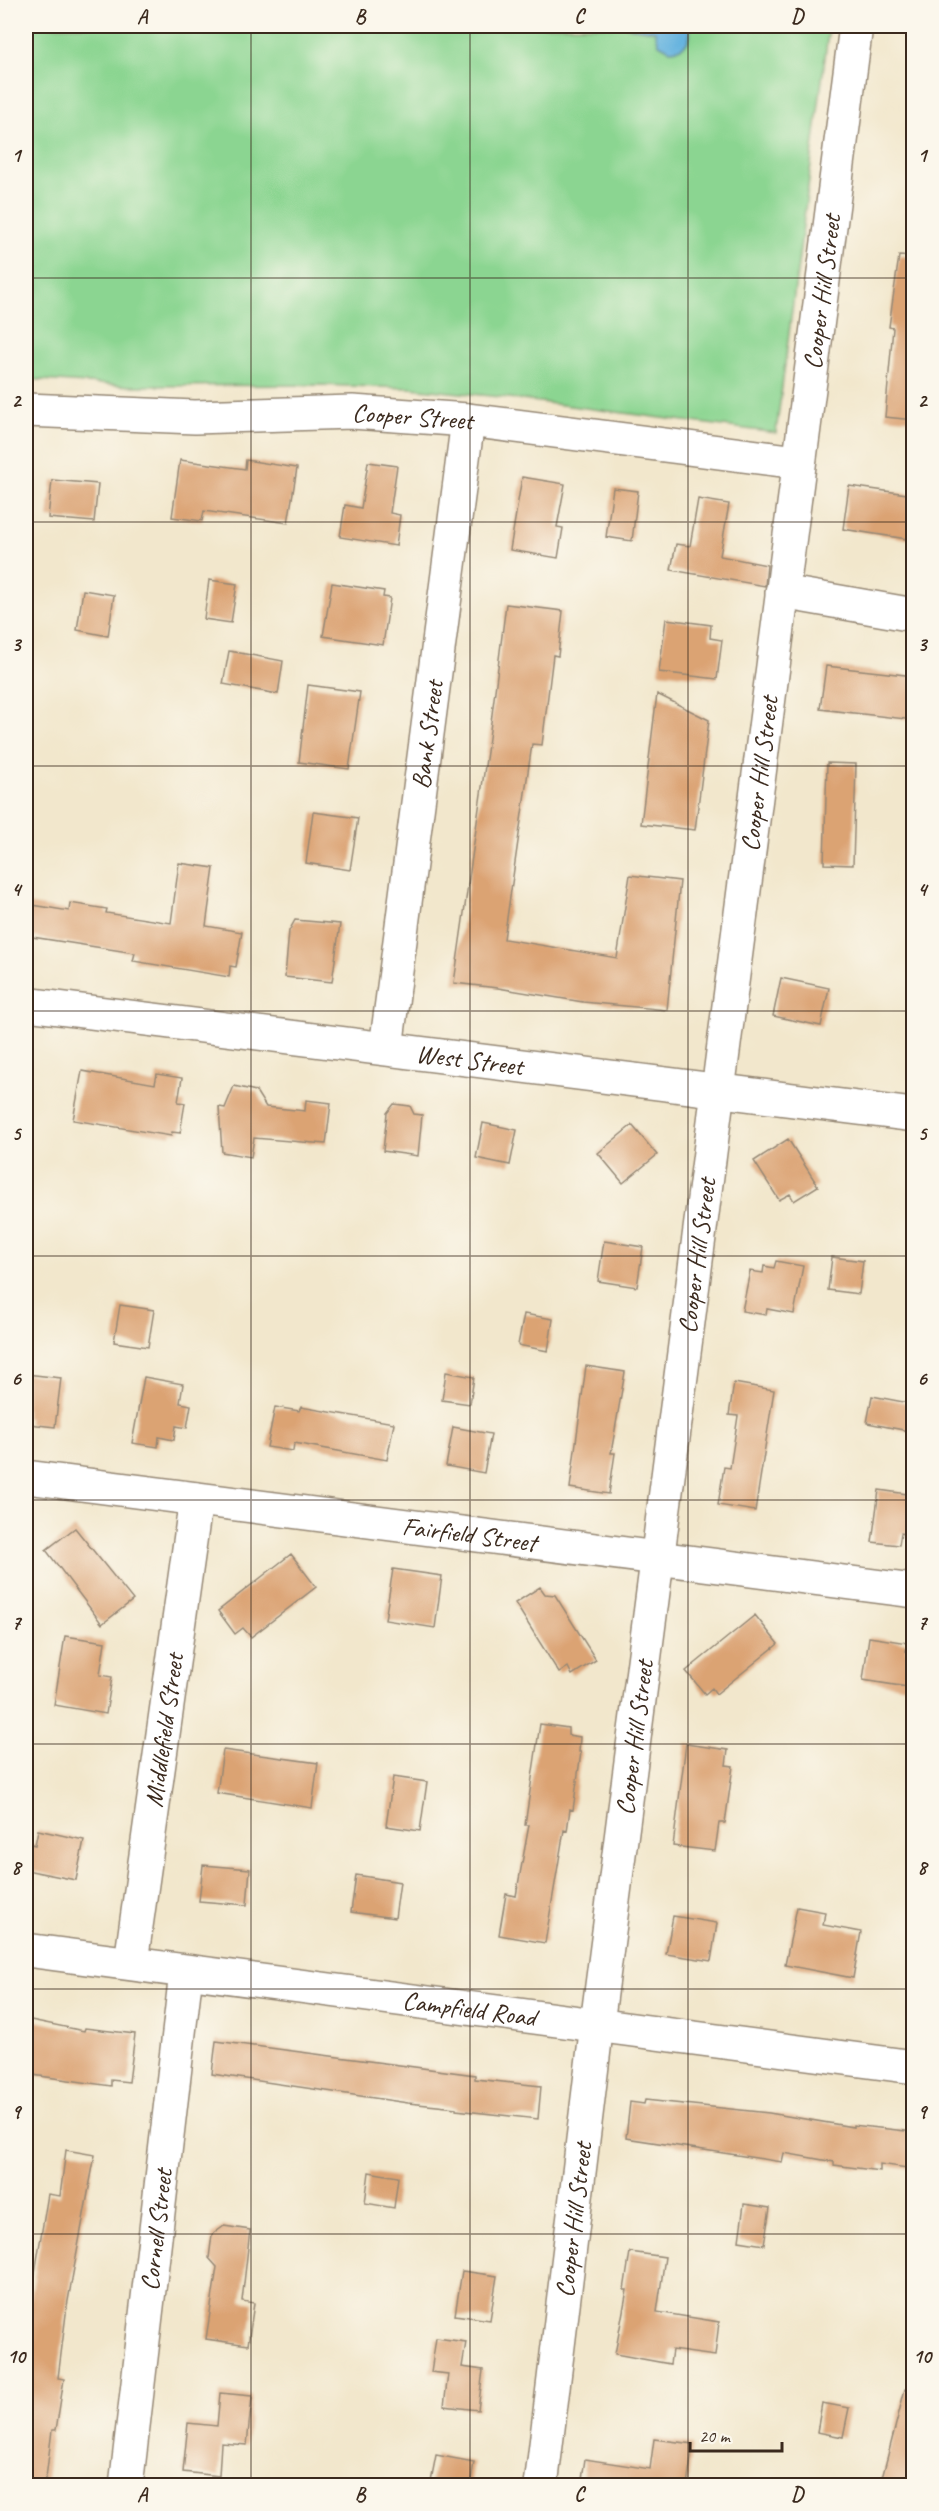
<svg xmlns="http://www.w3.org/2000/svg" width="939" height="2511" viewBox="0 0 939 2511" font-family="Caveat,sans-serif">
  <rect width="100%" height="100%" fill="#fbf7ec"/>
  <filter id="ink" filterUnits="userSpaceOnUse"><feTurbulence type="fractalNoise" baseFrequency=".0167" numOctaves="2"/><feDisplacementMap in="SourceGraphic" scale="12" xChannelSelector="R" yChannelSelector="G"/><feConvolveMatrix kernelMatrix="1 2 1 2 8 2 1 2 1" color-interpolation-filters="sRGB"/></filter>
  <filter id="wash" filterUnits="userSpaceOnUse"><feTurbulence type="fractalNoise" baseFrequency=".008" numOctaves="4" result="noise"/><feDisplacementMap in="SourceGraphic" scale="24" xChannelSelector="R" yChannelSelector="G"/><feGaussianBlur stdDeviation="1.35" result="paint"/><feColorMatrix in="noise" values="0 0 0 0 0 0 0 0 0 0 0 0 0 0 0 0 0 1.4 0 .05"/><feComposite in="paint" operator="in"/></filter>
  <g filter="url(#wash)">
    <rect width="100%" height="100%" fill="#f2e7cc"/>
    <!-- green -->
    <path fill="#8bd591" stroke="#638058" stroke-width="1.5" d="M 26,26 L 829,26 L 776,433 L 501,397 L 410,388 L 318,385 L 132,386 L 26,379 Z"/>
    <!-- water -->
    <path fill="#65b3df" stroke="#506e7e" stroke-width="1.5" d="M 628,26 L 689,26 C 693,40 685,50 670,50 L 659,44 L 655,31 L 627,27 Z"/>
    <g id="blocks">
      <!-- building -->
      <path fill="#dba373" d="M 899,256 L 914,257 L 914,420 L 885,417 L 893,328 L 889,327 Z
        M 180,460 L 245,469 L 246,460 L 297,468 L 288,523 L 204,511 L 202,521 L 172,517 Z
        M 368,462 L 397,466 L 390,513 L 400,515 L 396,546 L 340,537 L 345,505 L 361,508 Z
        M 522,477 L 565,484 L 557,527 L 563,528 L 558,558 L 510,550 Z
        M 52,480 L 98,484 L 94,522 L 48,518 Z
        M 849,486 L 914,495 L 914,540 L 843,529 Z
        M 613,488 L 638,491 L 632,541 L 606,537 Z
        M 698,499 L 729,504 L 720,556 L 767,565 L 765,586 L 671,570 L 676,544 L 690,546 Z
        M 209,580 L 237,584 L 231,623 L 204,619 Z
        M 332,583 L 384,591 L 383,597 L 390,598 L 383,645 L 323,636 Z
        M 83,590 L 114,595 L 108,636 L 77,630 Z
        M 506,604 L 563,611 L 558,656 L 553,655 L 542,745 L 532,744 L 504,939 L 617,958 L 630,875 L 680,881 L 667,1010 L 583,1002 L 498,988 L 454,983 L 489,738 Z
        M 666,619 L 711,625 L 710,638 L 722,640 L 717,679 L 659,672 Z
        M 229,651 L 283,661 L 278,694 L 223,684 Z
        M 826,666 L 914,676 L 914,720 L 820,709 Z
        M 308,685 L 360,692 L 349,769 L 299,762 Z
        M 657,694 L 709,720 L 695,830 L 641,824 Z
        M 827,763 L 856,764 L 853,865 L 824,864 Z
        M 313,812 L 358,818 L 350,870 L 306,863 Z
        M 179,863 L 214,868 L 206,926 L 242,932 L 236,967 L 230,966 L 229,977 L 133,961 L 135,953 L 26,936 L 26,904 L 69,911 L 70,903 L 107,909 L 106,913 L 171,923 Z
        M 295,920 L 340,924 L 332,982 L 285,977 L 289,931 Z
        M 781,978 L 829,988 L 821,1026 L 773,1016 Z
        M 82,1071 L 155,1084 L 157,1074 L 182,1078 L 178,1102 L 185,1103 L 180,1133 L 172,1132 L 171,1136 L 73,1120 Z
        M 234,1086 L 256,1091 L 266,1107 L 305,1111 L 306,1100 L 331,1103 L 326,1144 L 254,1138 L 251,1157 L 222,1152 L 219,1107 L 225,1108 Z
        M 394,1104 L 410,1106 L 414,1114 L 422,1115 L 418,1156 L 383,1151 L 387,1113 Z
        M 483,1123 L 517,1130 L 510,1165 L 476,1158 Z
        M 632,1125 L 657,1155 L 623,1183 L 598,1153 Z
        M 788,1139 L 818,1186 L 794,1201 L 790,1194 L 779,1200 L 754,1161 Z
        M 604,1241 L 643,1247 L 637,1287 L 598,1281 Z
        M 832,1257 L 863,1261 L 859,1294 L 828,1290 Z
        M 776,1261 L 803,1266 L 794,1314 L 767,1309 L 766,1315 L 742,1311 L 750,1271 L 763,1273 L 764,1266 L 774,1268 Z
        M 120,1305 L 154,1310 L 148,1347 L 114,1342 Z
        M 524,1314 L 553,1319 L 548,1351 L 518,1345 Z
        M 586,1366 L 625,1372 L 611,1453 L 615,1453 L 609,1494 L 570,1488 Z
        M 446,1372 L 474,1377 L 470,1404 L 442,1400 Z
        M 26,1374 L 61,1378 L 55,1427 L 29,1424 L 29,1418 L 26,1418 Z
        M 144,1377 L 183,1384 L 180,1403 L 191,1405 L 187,1428 L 176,1426 L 174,1440 L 159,1437 L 158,1447 L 132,1443 Z
        M 734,1383 L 774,1390 L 755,1511 L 718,1505 L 724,1467 L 730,1468 L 738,1416 L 729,1415 Z
        M 872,1396 L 914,1404 L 909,1431 L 867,1423 Z
        M 275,1407 L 299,1411 L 301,1407 L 394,1423 L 387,1460 L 294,1443 L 293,1451 L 267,1447 Z
        M 453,1427 L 491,1434 L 484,1473 L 446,1466 Z
        M 879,1490 L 914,1495 L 914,1535 L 901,1533 L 899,1545 L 872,1542 Z
        M 75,1528 L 133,1600 L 102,1624 L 46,1550 Z
        M 291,1554 L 316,1587 L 251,1637 L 243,1628 L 235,1634 L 218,1611 Z
        M 393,1569 L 442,1576 L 435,1628 L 385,1620 Z
        M 540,1587 L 545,1594 L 555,1595 L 596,1660 L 572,1675 L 568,1667 L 559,1673 L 515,1603 Z
        M 755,1615 L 778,1644 L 716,1694 L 712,1688 L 705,1694 L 686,1671 Z
        M 65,1636 L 105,1642 L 100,1675 L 112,1677 L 106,1714 L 54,1705 Z
        M 869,1637 L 908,1643 L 906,1651 L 914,1652 L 914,1688 L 863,1680 Z
        M 540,1724 L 568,1728 L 568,1735 L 580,1737 L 579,1752 L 581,1752 L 573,1810 L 570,1809 L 567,1831 L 564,1830 L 545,1943 L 499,1935 L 506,1894 L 516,1896 L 529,1825 L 525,1825 Z
        M 686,1744 L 728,1750 L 726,1765 L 733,1766 L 725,1823 L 719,1823 L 715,1851 L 673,1846 Z
        M 223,1750 L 318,1763 L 312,1808 L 217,1793 Z
        M 393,1777 L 427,1782 L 420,1831 L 386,1826 Z
        M 38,1830 L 84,1840 L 76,1880 L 26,1870 L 31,1844 L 35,1845 Z
        M 203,1865 L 250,1869 L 247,1905 L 199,1901 Z
        M 356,1875 L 400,1882 L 395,1918 L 351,1912 Z
        M 797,1907 L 825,1912 L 823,1925 L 861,1932 L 853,1978 L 785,1965 Z
        M 673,1916 L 717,1923 L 711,1961 L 666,1954 Z
        M 26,2019 L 84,2031 L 85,2028 L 135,2034 L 129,2082 L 111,2080 L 111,2086 L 33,2075 L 34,2071 L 26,2068 Z
        M 216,2041 L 475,2075 L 475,2079 L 541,2086 L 538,2119 L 456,2110 L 456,2108 L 408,2103 L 212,2074 Z
        M 645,2100 L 769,2113 L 853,2127 L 853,2125 L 914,2132 L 914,2169 L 880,2164 L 880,2171 L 834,2165 L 834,2162 L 784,2153 L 782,2162 L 626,2138 L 630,2102 L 644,2104 Z
        M 66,2150 L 95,2155 L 67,2306 L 58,2378 L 64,2379 L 56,2430 L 52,2430 L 45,2486 L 26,2486 L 26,2327 L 48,2194 L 60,2196 Z
        M 369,2172 L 398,2177 L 394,2208 L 365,2203 Z
        M 744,2204 L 770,2208 L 764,2245 L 739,2241 Z
        M 224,2226 L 250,2230 L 242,2301 L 254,2303 L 248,2345 L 206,2339 L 217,2267 L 209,2258 L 212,2235 Z
        M 630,2252 L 665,2257 L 657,2312 L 719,2322 L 715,2356 L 672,2350 L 670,2364 L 615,2354 L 627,2290 L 624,2290 Z
        M 462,2271 L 497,2276 L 490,2320 L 455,2315 Z
        M 436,2338 L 466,2342 L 462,2367 L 483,2370 L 478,2410 L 444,2406 L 448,2374 L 431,2372 Z
        M 905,2389 L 914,2390 L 914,2467 L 909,2466 L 908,2486 L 880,2486 Z
        M 220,2393 L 252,2396 L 247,2445 L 221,2443 L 219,2476 L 183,2472 L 188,2423 L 217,2426 Z
        M 822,2403 L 849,2408 L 843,2437 L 817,2432 Z
        M 654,2439 L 693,2444 L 687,2486 L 581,2486 L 585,2459 L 650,2469 Z
        M 436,2455 L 474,2462 L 470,2486 L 430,2486 Z"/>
    </g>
  </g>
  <g filter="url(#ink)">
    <use href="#blocks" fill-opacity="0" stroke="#968875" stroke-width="1.5"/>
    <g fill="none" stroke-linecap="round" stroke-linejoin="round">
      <defs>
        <g id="minor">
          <path id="s1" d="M 26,410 L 195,417 L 352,412 L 468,420 L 798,462"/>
          <path d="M 782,592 L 914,615"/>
          <path id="s2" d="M 26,1004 L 914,1115"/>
          <path id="s3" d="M 386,1048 L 468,420"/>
          <path id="s4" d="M 26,1477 L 914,1591"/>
          <path id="s5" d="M 26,1950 L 914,2067"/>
          <path id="s6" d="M 131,1962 L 196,1499"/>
          <path id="s7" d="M 126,2486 L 186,1973"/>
          <path id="s8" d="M 541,2486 L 597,2024 L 856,26"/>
        </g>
      </defs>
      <!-- minor casing -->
      <use href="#minor" stroke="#968875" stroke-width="36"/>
      <!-- minor -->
      <use href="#minor" stroke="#fff" stroke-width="33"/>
    </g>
  </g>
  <!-- grid -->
  <path fill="none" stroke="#3b2a1e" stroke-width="1.5" stroke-opacity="0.55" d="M 251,26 L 251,2486M 470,26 L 470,2486M 688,26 L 688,2486M 26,278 L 914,278M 26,522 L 914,522M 26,766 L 914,766M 26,1011 L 914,1011M 26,1256 L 914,1256M 26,1500 L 914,1500M 26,1744 L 914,1744M 26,1989 L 914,1989M 26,2234 L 914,2234"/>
  <g text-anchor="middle" stroke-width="4.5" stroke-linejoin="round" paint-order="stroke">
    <!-- street labels -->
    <g font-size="26" fill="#3b2a1e" stroke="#fbf7ec">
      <text dy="9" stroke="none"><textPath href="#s8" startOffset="2212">Cooper Hill Street</textPath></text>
      <text dy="9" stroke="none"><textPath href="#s1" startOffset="387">Cooper Street</textPath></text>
      <text dy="9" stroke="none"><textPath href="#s3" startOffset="316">Bank Street</textPath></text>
      <text dy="9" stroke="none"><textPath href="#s8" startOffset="1726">Cooper Hill Street</textPath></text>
      <text dy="9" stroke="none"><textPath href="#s2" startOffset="447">West Street</textPath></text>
      <text dy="9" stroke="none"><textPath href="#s8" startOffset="1240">Cooper Hill Street</textPath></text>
      <text dy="9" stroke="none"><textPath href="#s4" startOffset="447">Fairfield Street</textPath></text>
      <text dy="9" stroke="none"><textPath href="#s6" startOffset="234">Middlefield Street</textPath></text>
      <text dy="9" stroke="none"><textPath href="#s8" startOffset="754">Cooper Hill Street</textPath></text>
      <text dy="9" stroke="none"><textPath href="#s5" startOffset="447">Campfield Road</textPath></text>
      <text dy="9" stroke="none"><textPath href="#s8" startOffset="268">Cooper Hill Street</textPath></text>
      <text dy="9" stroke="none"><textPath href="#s7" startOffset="258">Cornell Street</textPath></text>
    </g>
  </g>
  <!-- margin -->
  <rect width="939" height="2511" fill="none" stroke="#fbf7ec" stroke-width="66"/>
  <!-- scale -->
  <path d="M690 2442v9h92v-9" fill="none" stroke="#3b2a1e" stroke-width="3"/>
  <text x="699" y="2442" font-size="18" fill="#3b2a1e" stroke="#fbf7ec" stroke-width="4.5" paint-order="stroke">20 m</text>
  <rect x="33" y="33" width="873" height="2445" fill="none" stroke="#3b2a1e" stroke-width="2"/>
  <g font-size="20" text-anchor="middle" font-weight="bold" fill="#3b2a1e">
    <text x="142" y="23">A</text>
    <text x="360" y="23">B</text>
    <text x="579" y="23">C</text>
    <text x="797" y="23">D</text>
    <text x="16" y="162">1</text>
    <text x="922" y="162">1</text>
    <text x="16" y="407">2</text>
    <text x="922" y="407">2</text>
    <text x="16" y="651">3</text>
    <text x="922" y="651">3</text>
    <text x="16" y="896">4</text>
    <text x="922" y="896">4</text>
    <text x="16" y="1140">5</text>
    <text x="922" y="1140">5</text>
    <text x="16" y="1385">6</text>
    <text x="922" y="1385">6</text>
    <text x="16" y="1629">7</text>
    <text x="922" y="1629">7</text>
    <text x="16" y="1874">8</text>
    <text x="922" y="1874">8</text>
    <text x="16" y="2118">9</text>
    <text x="922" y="2118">9</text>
    <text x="16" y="2363">10</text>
    <text x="922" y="2363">10</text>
    <text x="142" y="2501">A</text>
    <text x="360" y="2501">B</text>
    <text x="579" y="2501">C</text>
    <text x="797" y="2501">D</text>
  </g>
</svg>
